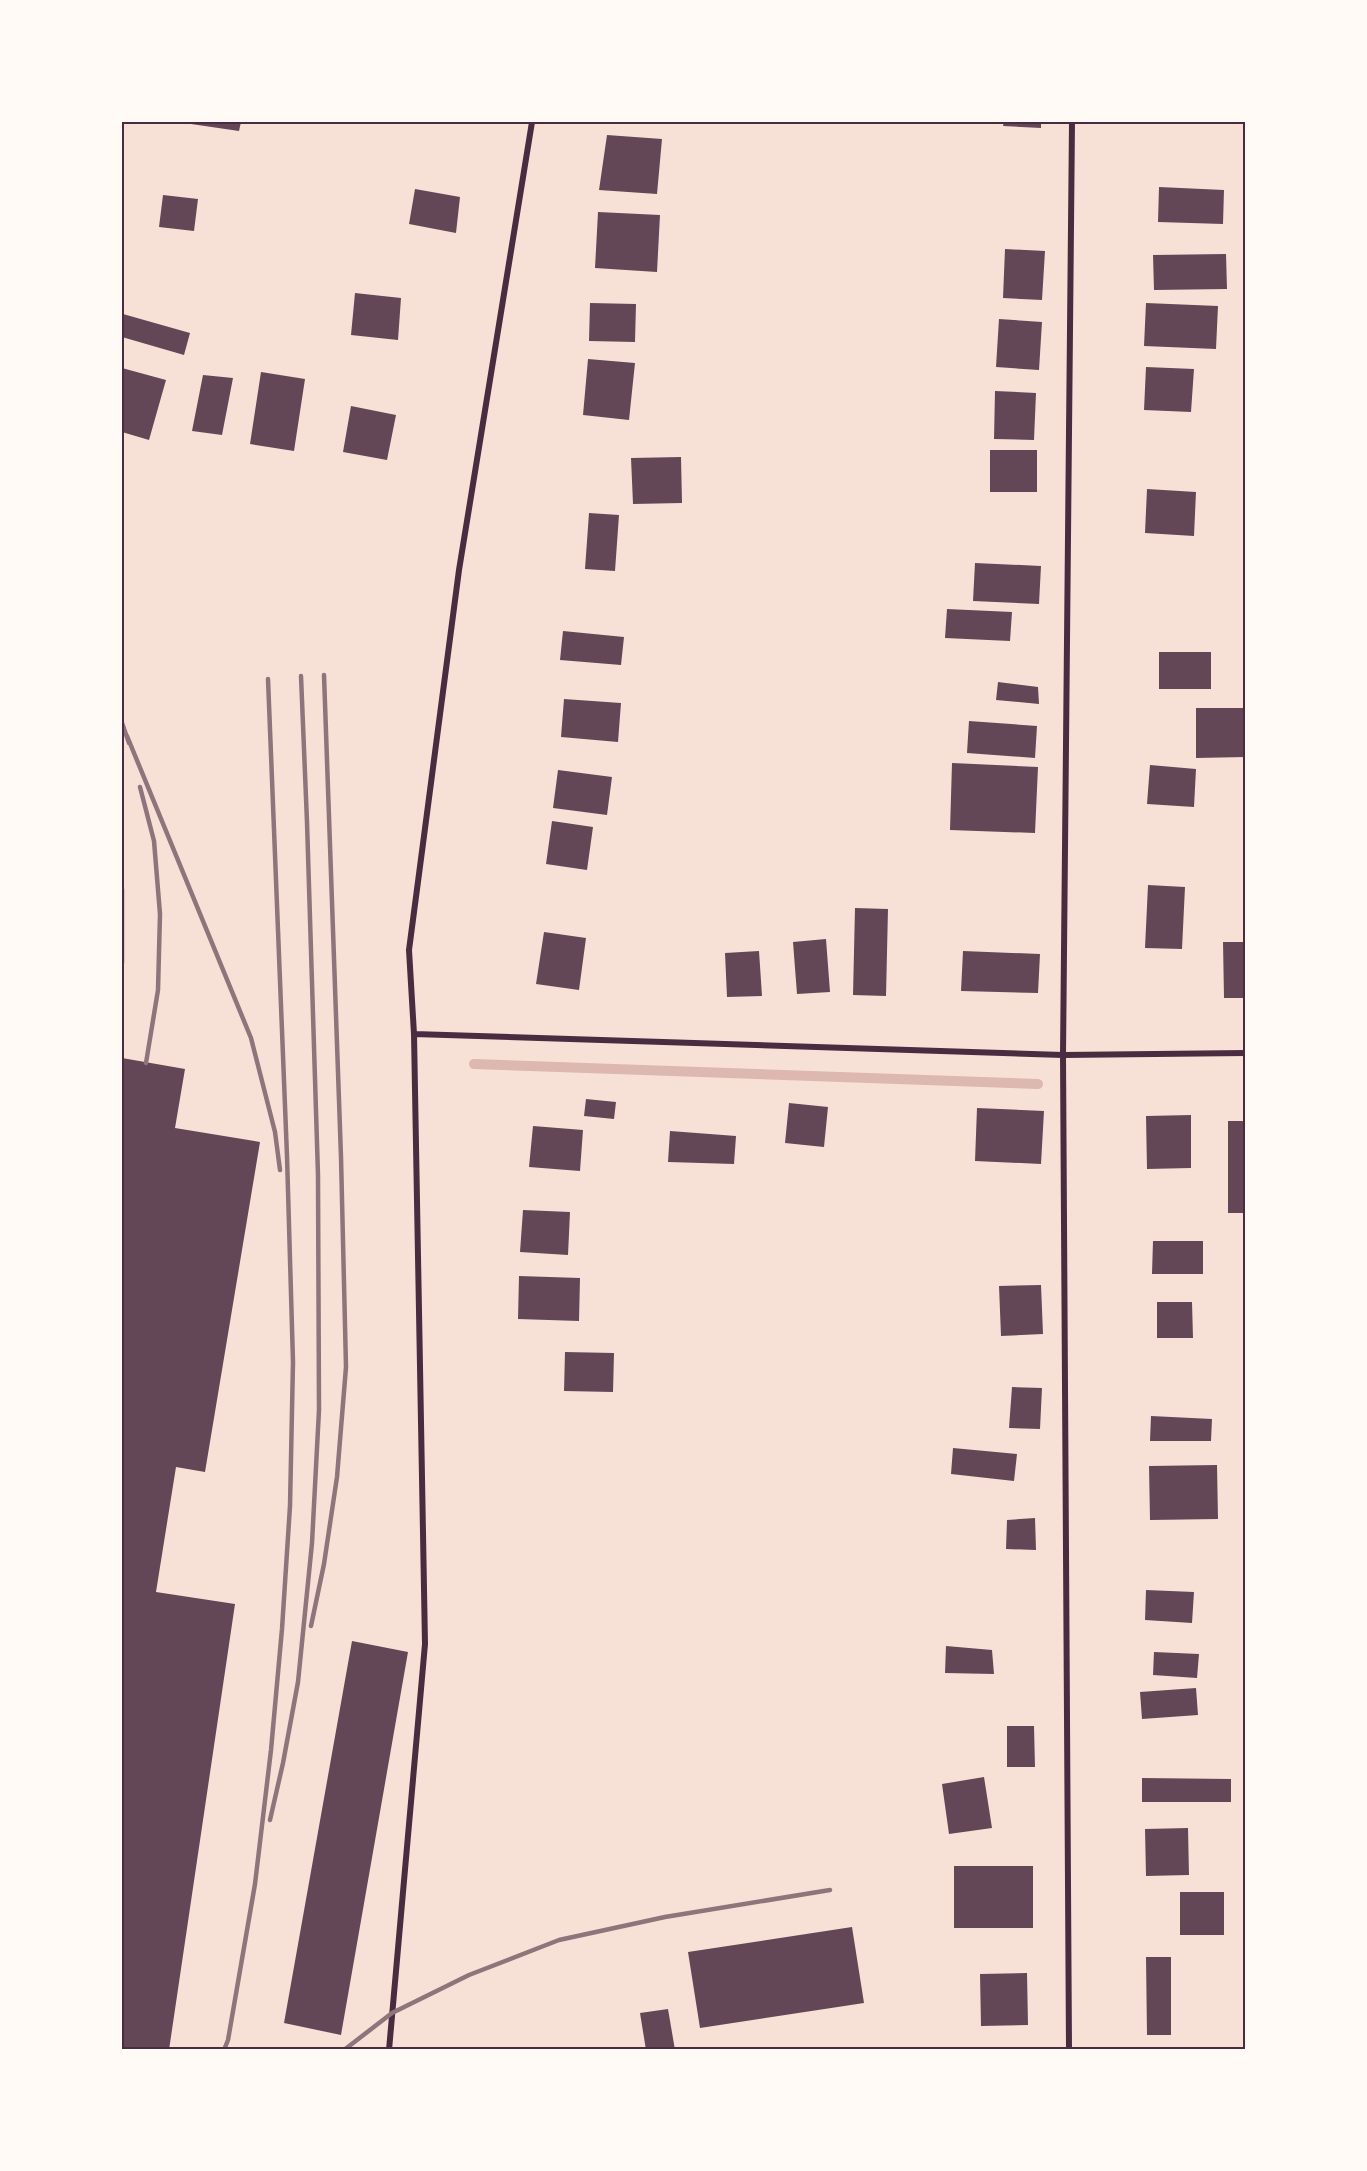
<svg xmlns="http://www.w3.org/2000/svg" width="1367" height="2171" viewBox="0 0 1367 2171" font-family="Montserrat,sans-serif">
  <rect width="100%" height="100%" fill="#f7e1d7"/>
  <g fill="none" stroke-linecap="round" stroke-linejoin="round">
    <!-- stream -->
    <path stroke="#dcb8b0" stroke-width="10" d="M 474,1064 L 1038,1084"/>
  </g>
  <!-- building -->
  <path fill="#644757" d="M 191,122 L 241,122 L 239,131 L 191,124 Z
    M 1004,122 L 1041,122 L 1041,128 L 1003,126 Z
    M 607,135 L 662,139 L 657,194 L 599,190 Z
    M 1159,187 L 1224,190 L 1223,224 L 1158,222 Z
    M 415,189 L 460,197 L 456,233 L 409,224 Z
    M 163,195 L 198,199 L 194,231 L 159,227 Z
    M 598,212 L 660,215 L 657,272 L 595,268 Z
    M 1005,249 L 1045,251 L 1042,300 L 1003,298 Z
    M 1226,254 L 1227,289 L 1154,290 L 1153,255 Z
    M 355,293 L 401,298 L 398,340 L 351,335 Z
    M 590,303 L 636,304 L 635,342 L 589,341 Z
    M 1146,303 L 1218,306 L 1216,349 L 1144,346 Z
    M 123,314 L 190,333 L 184,355 L 122,337 Z
    M 999,319 L 1042,322 L 1039,370 L 996,367 Z
    M 588,359 L 635,363 L 629,420 L 583,415 Z
    M 1146,367 L 1194,369 L 1191,412 L 1144,410 Z
    M 122,368 L 166,380 L 149,440 L 122,432 Z
    M 261,372 L 305,379 L 294,451 L 250,444 Z
    M 203,375 L 233,378 L 222,435 L 192,431 Z
    M 995,391 L 1036,393 L 1034,440 L 994,439 Z
    M 351,406 L 396,415 L 387,460 L 343,452 Z
    M 990,450 L 1037,450 L 1037,492 L 990,492 Z
    M 681,457 L 682,503 L 633,504 L 631,458 Z
    M 1147,489 L 1196,492 L 1194,536 L 1145,533 Z
    M 589,513 L 619,515 L 615,571 L 585,569 Z
    M 975,563 L 1041,566 L 1039,604 L 973,601 Z
    M 947,609 L 1012,612 L 1010,641 L 945,638 Z
    M 563,631 L 624,637 L 621,665 L 560,660 Z
    M 1159,652 L 1211,652 L 1211,689 L 1159,689 Z
    M 998,682 L 1038,687 L 1039,704 L 996,700 Z
    M 564,699 L 621,703 L 618,742 L 561,737 Z
    M 1196,708 L 1246,708 L 1246,757 L 1196,758 Z
    M 969,721 L 1037,726 L 1035,758 L 967,753 Z
    M 952,763 L 1038,767 L 1035,833 L 950,830 Z
    M 1150,765 L 1196,769 L 1194,807 L 1147,804 Z
    M 558,770 L 612,777 L 607,815 L 553,808 Z
    M 552,821 L 593,827 L 587,870 L 546,864 Z
    M 1148,885 L 1185,887 L 1182,949 L 1145,948 Z
    M 855,908 L 888,909 L 886,996 L 853,995 Z
    M 544,932 L 586,938 L 579,990 L 536,984 Z
    M 826,939 L 830,992 L 797,994 L 793,942 Z
    M 1223,942 L 1246,942 L 1246,998 L 1224,998 Z
    M 759,951 L 762,996 L 727,997 L 725,953 Z
    M 963,951 L 1040,954 L 1038,993 L 961,991 Z
    M 122,1058 L 185,1069 L 175,1128 L 260,1142 L 205,1472 L 176,1467 L 156,1592 L 235,1604 L 169,2050 L 122,2050 Z
    M 586,1099 L 616,1102 L 614,1119 L 584,1116 Z
    M 789,1103 L 828,1107 L 824,1147 L 785,1143 Z
    M 977,1108 L 1044,1111 L 1041,1164 L 975,1161 Z
    M 1191,1115 L 1191,1168 L 1147,1169 L 1146,1116 Z
    M 1228,1121 L 1246,1121 L 1246,1213 L 1228,1213 Z
    M 533,1126 L 583,1130 L 580,1171 L 529,1167 Z
    M 670,1131 L 736,1136 L 734,1164 L 668,1162 Z
    M 523,1210 L 570,1212 L 568,1255 L 520,1252 Z
    M 1153,1241 L 1203,1241 L 1203,1274 L 1152,1274 Z
    M 519,1276 L 580,1278 L 579,1321 L 518,1319 Z
    M 1041,1285 L 1043,1334 L 1001,1336 L 999,1286 Z
    M 1157,1302 L 1192,1302 L 1193,1338 L 1157,1338 Z
    M 565,1352 L 614,1353 L 613,1392 L 564,1391 Z
    M 1012,1387 L 1042,1388 L 1040,1429 L 1009,1428 Z
    M 1151,1416 L 1212,1419 L 1211,1441 L 1150,1441 Z
    M 953,1448 L 1017,1454 L 1014,1481 L 951,1474 Z
    M 1217,1465 L 1218,1519 L 1150,1520 L 1149,1466 Z
    M 1035,1518 L 1036,1550 L 1006,1549 L 1007,1520 Z
    M 1146,1590 L 1194,1592 L 1192,1623 L 1145,1620 Z
    M 352,1641 L 408,1652 L 341,2035 L 284,2023 Z
    M 946,1646 L 992,1650 L 994,1674 L 945,1673 Z
    M 1154,1652 L 1199,1654 L 1197,1678 L 1153,1675 Z
    M 1196,1688 L 1198,1715 L 1142,1719 L 1140,1692 Z
    M 1007,1726 L 1034,1726 L 1035,1767 L 1007,1767 Z
    M 984,1777 L 992,1828 L 949,1834 L 942,1784 Z
    M 1142,1778 L 1231,1779 L 1231,1802 L 1142,1802 Z
    M 1188,1828 L 1189,1875 L 1146,1876 L 1145,1829 Z
    M 954,1866 L 1033,1866 L 1033,1928 L 954,1928 Z
    M 1180,1892 L 1224,1892 L 1224,1935 L 1180,1935 Z
    M 852,1927 L 864,2003 L 700,2028 L 688,1952 Z
    M 1146,1957 L 1171,1957 L 1171,2035 L 1147,2035 Z
    M 1027,1973 L 1028,2025 L 981,2026 L 980,1974 Z
    M 668,2009 L 675,2050 L 646,2050 L 640,2013 Z"/>
  <g fill="none" stroke-linecap="round" stroke-linejoin="round">
    <!-- minor -->
    <path stroke="#4a2c40" stroke-width="6" d="M 414,1034 L 1063,1055 L 1246,1053
      M 389,2050 L 425,1644 L 414,1034 L 409,950 L 459,570 L 532,122
      M 1069,2050 L 1063,1055 L 1072,122"/>
    <!-- rail -->
    <path stroke="#8f747c" stroke-width="4.5" d="M 122,723 L 129,743
      M 127,736 L 251,1038 L 275,1132 L 280,1170
      M 140,787 L 154,841 L 160,914 L 158,990 L 146,1063
      M 122,889 L 122,963
      M 311,1626 L 324,1564 L 337,1477 L 346,1367 L 341,1157 L 324,675
      M 270,1820 L 283,1763 L 298,1682 L 312,1543 L 319,1410 L 318,1175 L 307,822 L 301,676
      M 224,2050 L 228,2040 L 255,1884 L 271,1750 L 282,1629 L 290,1506 L 293,1362 L 287,1156 L 268,679
      M 344,2050 L 392,2013 L 469,1975 L 559,1940 L 665,1917 L 830,1890"/>
  </g>
  <!-- border -->
  <rect width="1367" height="2171" fill="none" stroke="#fffaf5" stroke-width="246"/>
  <rect x="123" y="123" width="1121" height="1925" fill="none" stroke="#4a2c40" stroke-width="2"/>
</svg>
